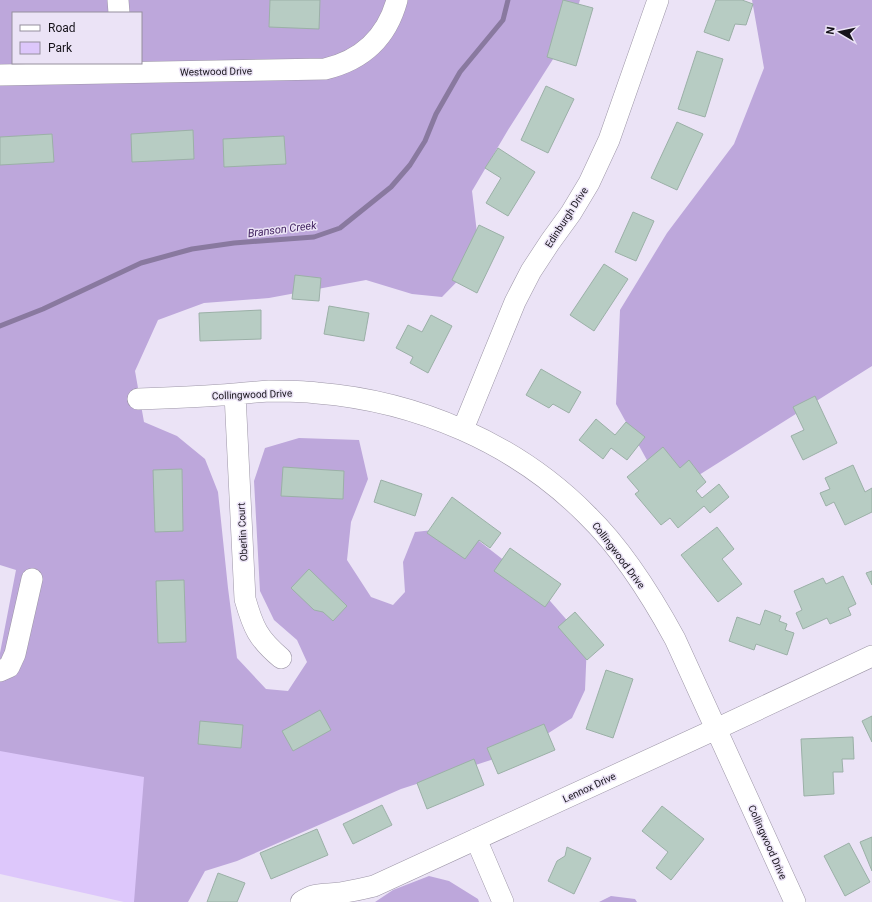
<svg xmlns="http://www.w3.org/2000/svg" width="872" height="902" viewBox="0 0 872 902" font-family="Roboto,sans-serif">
  <rect width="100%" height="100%" fill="#ebe3f6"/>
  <!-- green -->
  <path fill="#ddc7fb" d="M 0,675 L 152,727 L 148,902 L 124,902 L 0,874 Z"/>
  <!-- forest -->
  <path fill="#bda7db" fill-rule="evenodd" d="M 0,0 L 580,0 L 569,34 L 508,130 L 472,191 L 480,258 L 442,297 L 412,294 L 366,280 L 269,298 L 204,303 L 158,320 L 135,371 L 144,422 L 177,436 L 205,459 L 218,492 L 228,588 L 237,658 L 266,689 L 288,691 L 307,662 L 297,640 L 274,620 L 260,591 L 254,481 L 265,448 L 299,438 L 359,440 L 368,479 L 351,522 L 347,560 L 371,597 L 393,605 L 405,592 L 403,562 L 415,532 L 461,527 L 536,585 L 587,643 L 585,690 L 572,718 L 522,750 L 401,789 L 237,861 L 205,871 L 188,902 L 134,902 L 144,777 L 0,751 L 0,653 L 16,570 L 0,565 ZM 13,13 L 141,13 L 141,63 L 13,63 Z
    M 752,0 L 872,0 L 872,366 L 699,475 L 648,462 L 616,404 L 620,310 L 667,233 L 734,144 L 764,68 Z
    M 429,876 L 449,881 L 478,899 L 479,902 L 375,902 L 393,890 Z
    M 611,896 L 635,899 L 637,902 L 599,902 Z"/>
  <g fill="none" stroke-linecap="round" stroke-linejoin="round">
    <!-- stream -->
    <path stroke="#89799f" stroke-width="5" d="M 0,326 L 43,309 L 141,263 L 192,249 L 234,243 L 314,237 L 340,228 L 391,187 L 410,165 L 425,141 L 436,114 L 460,72 L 503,20 L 508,0"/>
  </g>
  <!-- building -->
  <path fill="#b7ccc3" stroke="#9bb0a7" d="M 270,0 L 320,0 L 319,29 L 269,27 Z
    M 563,0 L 593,8 L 576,66 L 547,57 Z
    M 716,0 L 742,0 L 753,4 L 746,25 L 735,24 L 729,41 L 704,32 Z
    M 697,51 L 723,59 L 705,117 L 678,109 Z
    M 546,86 L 574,99 L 548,153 L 521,140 Z
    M 677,122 L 703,134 L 677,190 L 651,178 Z
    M 193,130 L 194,159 L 132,162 L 131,134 Z
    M 52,134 L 54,162 L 0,165 L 0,137 Z
    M 284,136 L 286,164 L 224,167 L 223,139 Z
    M 498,148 L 535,172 L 508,216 L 486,203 L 501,178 L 485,168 Z
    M 633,212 L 654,221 L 636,261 L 615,252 Z
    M 479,225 L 504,237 L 477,293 L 452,280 Z
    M 604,264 L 628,279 L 594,331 L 570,315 Z
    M 295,275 L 321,278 L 319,301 L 292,299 Z
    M 329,306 L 369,313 L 364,341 L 324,334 Z
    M 261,310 L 261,339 L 200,341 L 199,313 Z
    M 431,315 L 452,326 L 428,373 L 410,363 L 413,357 L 396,348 L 408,325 L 422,332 Z
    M 541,369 L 581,392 L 569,413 L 553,404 L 549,408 L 526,395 Z
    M 815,396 L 837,443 L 803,460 L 791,436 L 804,430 L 793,407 Z
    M 596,419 L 615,435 L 626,422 L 645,437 L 627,460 L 611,448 L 603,459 L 579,440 Z
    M 663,447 L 680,468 L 689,460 L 706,482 L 696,491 L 702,498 L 719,484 L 729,497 L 710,513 L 704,506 L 678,528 L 670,518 L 661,525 L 635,494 L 639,491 L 627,477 Z
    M 853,465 L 865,492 L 872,488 L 872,512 L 845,525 L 834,502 L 826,506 L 820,493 L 830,489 L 825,478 Z
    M 283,467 L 344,471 L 343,499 L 281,496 Z
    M 182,469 L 183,531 L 155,532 L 153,470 Z
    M 381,480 L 422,494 L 415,516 L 374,502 Z
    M 452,497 L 501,533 L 490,548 L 479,540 L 465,559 L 427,533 Z
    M 717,527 L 734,549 L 722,559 L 742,584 L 718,602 L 681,555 Z
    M 510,548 L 561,584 L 545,607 L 494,571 Z
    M 309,569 L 347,606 L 333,621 L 323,612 L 314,610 L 291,588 Z
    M 872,571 L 872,585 L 866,573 Z
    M 843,576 L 856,604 L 848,608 L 851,615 L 830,624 L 827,618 L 803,629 L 796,613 L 802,610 L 794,591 L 823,578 L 826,584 Z
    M 184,580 L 186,642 L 158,643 L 156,581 Z
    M 765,610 L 781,616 L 779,621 L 787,624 L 785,630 L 794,633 L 787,655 L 756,644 L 754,650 L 729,641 L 737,617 L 760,625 Z
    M 575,612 L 604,645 L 587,660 L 558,627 Z
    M 606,670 L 633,679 L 613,738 L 586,729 Z
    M 320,710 L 331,730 L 293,751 L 282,731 Z
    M 872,716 L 872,742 L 862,721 Z
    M 200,721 L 243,725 L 241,748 L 198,744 Z
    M 544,724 L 555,750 L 498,774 L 487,748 Z
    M 853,737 L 854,759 L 842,759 L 843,772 L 833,772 L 834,794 L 804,796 L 801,739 Z
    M 474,759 L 484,785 L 427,809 L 417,783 Z
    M 382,805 L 392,825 L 353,844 L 343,824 Z
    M 662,806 L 704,839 L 671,880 L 656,868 L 668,852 L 642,831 Z
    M 317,829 L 328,855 L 271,879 L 260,853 Z
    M 872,837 L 872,871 L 860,842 Z
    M 849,843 L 870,882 L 845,896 L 824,856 Z
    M 567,847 L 591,858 L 574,894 L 548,881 L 557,861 L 565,856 Z
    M 218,873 L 245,883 L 237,902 L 207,902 Z"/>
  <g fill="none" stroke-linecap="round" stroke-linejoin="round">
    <defs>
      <path id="minor" d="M 118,0 L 119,13
        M 0,75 L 325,69 C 363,60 387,37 397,0
        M 235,394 L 245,599 C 253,627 258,639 281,658
        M 138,399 C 166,398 194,397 221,395 C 237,394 253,392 269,391 C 285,391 301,391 317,393 C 417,401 516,443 587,515 C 623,550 651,595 675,639 L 795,902
        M 463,429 L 515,302 L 531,271 L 550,242 L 571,213 L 589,183 L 609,140 L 658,0
        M 0,671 L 9,667 L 15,654 L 32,579
        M 476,839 L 503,902
        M 301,902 C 315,892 324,895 340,893 C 351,891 362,889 374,886 L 716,729 L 872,656"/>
    </defs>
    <!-- minor casing -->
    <use href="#minor" stroke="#9d96a7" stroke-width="22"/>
    <!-- minor -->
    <use href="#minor" stroke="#fff" stroke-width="21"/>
  </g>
  <g text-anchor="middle" stroke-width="3" stroke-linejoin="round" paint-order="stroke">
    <!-- street labels -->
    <g font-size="10" fill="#17141b" stroke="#ebe3f6">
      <text transform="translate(216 71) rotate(-1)" y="4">Westwood Drive</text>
      <text transform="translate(566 217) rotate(-57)" y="4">Edinburgh Drive</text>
      <text transform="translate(252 394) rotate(-2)" y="4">Collingwood Drive</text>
      <text transform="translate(242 532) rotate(-93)" y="4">Oberlin Court</text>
      <text transform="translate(619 555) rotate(53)" y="4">Collingwood Drive</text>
      <text transform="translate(589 787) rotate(-25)" y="4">Lennox Drive</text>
      <text transform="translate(768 842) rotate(66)" y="4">Collingwood Drive</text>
    </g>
    <!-- water labels -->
    <g font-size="11" font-style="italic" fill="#3e1f5d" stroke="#ebe3f6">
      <text transform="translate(282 229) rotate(-7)" y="4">Branson Creek</text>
    </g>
  </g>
  <!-- legend -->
  <rect x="12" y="12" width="130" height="52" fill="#ebe3f6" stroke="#96909e"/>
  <rect x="20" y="25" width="20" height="6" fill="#ffffff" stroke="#96909e"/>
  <text x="48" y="32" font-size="12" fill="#17141b">Road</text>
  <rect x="20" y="42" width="20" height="12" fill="#ddc7fb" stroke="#96909e"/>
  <text x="48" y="52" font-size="12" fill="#17141b">Park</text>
  <!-- north arrow -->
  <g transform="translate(840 32) rotate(279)" stroke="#ebe3f6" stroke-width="3" paint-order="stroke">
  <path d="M0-3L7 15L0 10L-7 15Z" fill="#17141b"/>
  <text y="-6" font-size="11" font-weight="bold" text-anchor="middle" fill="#17141b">N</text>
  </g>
</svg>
